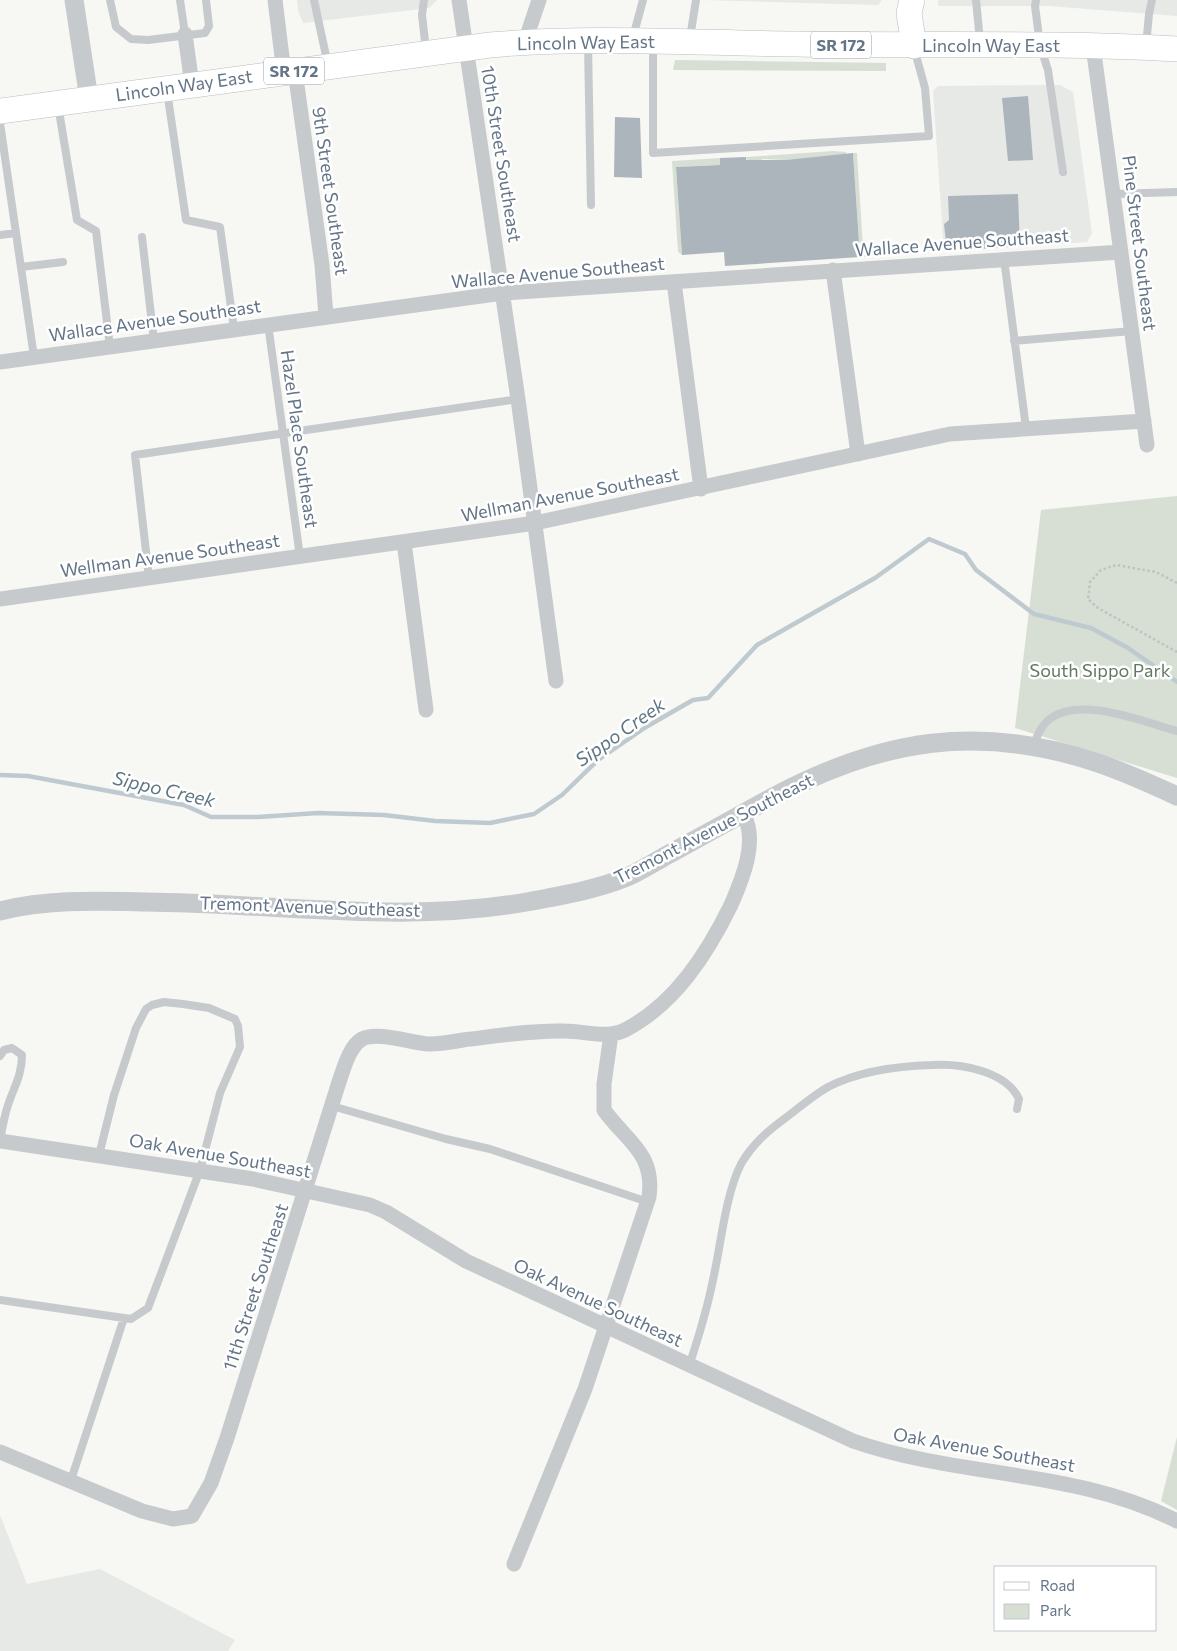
<svg xmlns="http://www.w3.org/2000/svg" width="1177" height="1651" viewBox="0 0 1177 1651" font-family="Commissioner,sans-serif">
  <rect width="100%" height="100%" fill="#f7f7f3"/>
  <!-- built -->
  <path fill="#e7e9e7" d="M 297,0 L 437,0 L 429,8 L 303,23 L 298,10 Z
    M 703,0 L 882,0 L 878,5 Z
    M 938,0 L 1177,0 L 1177,16 L 1049,6 L 938,6 Z
    M 1060,85 L 1073,92 L 1092,233 L 1087,242 L 944,252 L 933,91 L 938,86 Z
    M 0,1515 L 27,1584 L 100,1569 L 235,1640 L 228,1651 L 0,1651 Z"/>
  <!-- green -->
  <path fill="#d7dfd4" d="M 675,60 L 886,63 L 886,71 L 673,70 Z
    M 833,151 L 846,152 L 846,154 L 785,160 L 762,159 L 762,162 L 747,162 L 746,157 Z
    M 853,153 L 857,153 L 863,249 L 868,250 L 868,257 L 860,257 Z
    M 720,158 L 720,165 L 676,167 L 682,255 L 678,252 L 672,161 Z
    M 1177,496 L 1177,778 L 1015,728 L 1041,510 Z
    M 1177,1437 L 1177,1510 L 1161,1501 Z"/>
  <g fill="none" stroke-linecap="round" stroke-linejoin="round">
    <!-- stream -->
    <path stroke="#bfcad0" stroke-width="4.5" d="M 0,775 L 28,776 L 184,805 L 211,817 L 258,817 L 318,813 L 384,815 L 435,821 L 490,823 L 534,814 L 562,795 L 598,760 L 646,727 L 693,700 L 708,698 L 757,645 L 875,578 L 929,539 L 965,554 L 976,570 L 1034,614 L 1091,628 L 1128,648 L 1177,682"/>
  </g>
  <!-- building -->
  <path fill="#acb5bb" d="M 1028,96 L 1033,160 L 1008,161 L 1002,98 Z
    M 615,117 L 640,118 L 642,178 L 614,177 Z
    M 853,153 L 860,257 L 725,266 L 724,252 L 682,255 L 676,167 L 720,165 L 720,158 L 746,157 L 746,160 L 785,160 Z
    M 1018,194 L 1020,246 L 947,251 L 944,224 L 949,220 L 948,196 Z"/>
  <g fill="none" stroke-linecap="round" stroke-linejoin="round">
    <defs>
      <path id="primary" d="M 912,0 L 909,13 L 914,46
        M 0,111 L 490,45 C 592,36 694,43 796,44 C 923,46 1050,42 1177,49"/>
    </defs>
    <!-- primary casing -->
    <use href="#primary" stroke="#b9bdc1" stroke-width="26"/>
    <!-- path -->
    <path stroke="#bfc2c4" stroke-width="2.5" stroke-dasharray="2.5 2.5" stroke-linecap="butt" d="M 1177,583 L 1156,572 L 1116,565 L 1101,570 L 1090,582 L 1088,599 L 1098,608 L 1177,652"/>
    <!-- service -->
    <path stroke="#c6cacd" stroke-width="8" d="M 110,0 L 116,27 L 131,39 L 148,40 L 205,33 L 209,26 L 206,0
      M 180,0 L 185,34
      M 314,0 L 328,65
      M 424,0 L 422,15 L 426,50
      M 976,0 L 980,41
      M 1036,0 L 1035,6 L 1040,45 L 1048,70 L 1063,172
      M 633,37 L 643,0
      M 690,38 L 696,0
      M 653,43 L 653,153 L 929,136 L 925,88 L 914,48
      M 588,45 L 591,205
      M 1146,46 L 1149,14 L 1152,0
      M 167,91 L 186,220 L 220,227 L 234,329
      M 58,105 L 77,220 L 96,231 L 110,347
      M 0,123 L 34,357
      M 1114,194 L 1177,192
      M 0,235 L 16,233
      M 142,237 L 154,341
      M 1004,259 L 1026,428
      M 21,267 L 63,262
      M 268,324 L 300,557
      M 1014,341 L 1132,331
      M 149,578 L 135,455 L 518,399
      M 1033,747 C 1037,736 1041,725 1051,718 C 1081,696 1144,722 1177,731
      M 0,1056 L 4,1050 L 12,1048 L 22,1055 C 22,1075 14,1087 8,1105 C 4,1117 2,1129 0,1141
      M 332,1106 L 446,1139 L 490,1149 L 648,1202
      M 0,1300 L 131,1319 L 148,1308 L 200,1170 L 220,1093 L 240,1047 L 238,1026 L 235,1019 L 209,1008 L 183,1004 L 164,1002 L 152,1005 L 146,1009 L 136,1028 L 114,1095 L 99,1155
      M 689,1366 C 699,1336 708,1306 714,1275 C 721,1243 726,1193 741,1164 C 753,1143 769,1130 788,1116 C 801,1106 814,1095 828,1087 C 859,1071 898,1066 932,1065 C 960,1063 1006,1071 1019,1099 L 1017,1109
      M 71,1480 L 124,1318"/>
    <!-- minor -->
    <path stroke="#c6cacd" stroke-width="15" d="M 275,0 L 284,73
      M 459,0 L 518,399 L 556,681
      M 185,34 L 192,85
      M 525,42 L 539,0
      M 1093,46 L 1147,445
      M 295,71 L 322,265 L 326,316
      M 833,270 L 858,454
      M 674,282 L 701,489
      M 0,362 L 503,293 L 1121,252
      M 404,542 L 426,710
      M 0,599 L 535,523 L 950,434 L 1144,421
      M 0,1141 L 253,1179 L 370,1205 L 386,1212 L 466,1261 L 853,1441 C 959,1478 1076,1469 1177,1521
      M 0,1452 L 142,1511 L 173,1519 L 192,1516 L 211,1483 L 227,1438 L 339,1082 C 344,1068 349,1047 362,1039 C 378,1031 411,1043 429,1044 C 440,1044 452,1042 463,1040 C 497,1036 531,1030 565,1031 C 584,1031 607,1039 625,1030 C 675,1004 707,954 731,905 C 742,880 759,840 743,814
      M 514,1564 L 585,1389 L 649,1197 C 655,1153 627,1142 604,1110 L 604,1084 L 611,1034"/>
    <!-- tertiary -->
    <path stroke="#c6cacd" stroke-width="19" d="M 74,0 L 89,99
      M 0,911 C 48,899 97,901 146,902 C 275,903 405,925 532,901 C 564,895 598,889 627,877 C 643,870 656,861 671,853 C 705,834 739,816 773,797 C 882,739 979,723 1098,763 C 1125,772 1151,784 1177,796"/>
    <!-- primary -->
    <use href="#primary" stroke="#fff" stroke-width="25"/>
  </g>
  <g text-anchor="middle" stroke-width="5" stroke-linejoin="round" paint-order="stroke">
    <!-- shield labels -->
    <g fill="#fff" stroke="#929eab" stroke-width="1">
      <rect x="811" y="31.5" width="60" height="27" rx="4"/>
      <rect x="264" y="57.5" width="60" height="27" rx="4"/>
    </g>
    <g font-size="16" font-weight="bold" fill="#637587">
      <text x="841" y="51">SR 172</text>
      <text x="294" y="77">SR 172</text>
    </g>
    <!-- street labels -->
    <g font-size="18" fill="#637587" stroke="#fff">
      <text transform="translate(586 43) rotate(-1)" y="6">Lincoln Way East</text>
      <text x="991" y="52">Lincoln Way East</text>
      <text transform="translate(184 86) rotate(-8)" y="6">Lincoln Way East</text>
      <text transform="translate(501 154) rotate(81)" y="6">10th Street Southeast</text>
      <text transform="translate(330 191) rotate(82)" y="6">9th Street Southeast</text>
      <text transform="translate(962 243) rotate(-4)" y="6">Wallace Avenue Southeast</text>
      <text transform="translate(1139 243) rotate(83)" y="6">Pine Street Southeast</text>
      <text transform="translate(558 273) rotate(-5)" y="6">Wallace Avenue Southeast</text>
      <text transform="translate(155 321) rotate(-8)" y="6">Wallace Avenue Southeast</text>
      <text transform="translate(299 439) rotate(82)" y="6">Hazel Place Southeast</text>
      <text transform="translate(570 495) rotate(-11)" y="6">Wellman Avenue Southeast</text>
      <text transform="translate(170 556) rotate(-8)" y="6">Wellman Avenue Southeast</text>
      <text transform="translate(714 829) rotate(-27)" y="6">Tremont Avenue Southeast</text>
      <text transform="translate(310 907) rotate(2)" y="6">Tremont Avenue Southeast</text>
      <text transform="translate(220 1156) rotate(10)" y="6">Oak Avenue Southeast</text>
      <text transform="translate(256 1287) rotate(-72)" y="6">11th Street Southeast</text>
      <text transform="translate(598 1303) rotate(25)" y="6">Oak Avenue Southeast</text>
      <text transform="translate(984 1450) rotate(10)" y="6">Oak Avenue Southeast</text>
    </g>
    <!-- park labels -->
    <g font-size="18" fill="#63795f" stroke="#fff">
      <text x="1100" y="677">South Sippo Park</text>
    </g>
    <!-- water labels -->
    <g font-size="19" font-style="italic" fill="#5f7783" stroke="#fff">
      <text transform="translate(620 732) rotate(-35)" y="7">Sippo Creek</text>
      <text transform="translate(164 789) rotate(13)" y="7">Sippo Creek</text>
    </g>
  </g>
  <!-- legend -->
  <rect x="994" y="1566" width="162" height="65" fill="#ffffff" stroke="#c1c8cf"/>
  <rect x="1004" y="1582" width="25" height="8" fill="#ffffff" stroke="#c1c8cf"/>
  <text x="1040" y="1591" font-size="15" fill="#637587">Road</text>
  <rect x="1004" y="1604" width="25" height="15" fill="#d7dfd4" stroke="#c1c8cf"/>
  <text x="1040" y="1616" font-size="15" fill="#637587">Park</text>
</svg>
